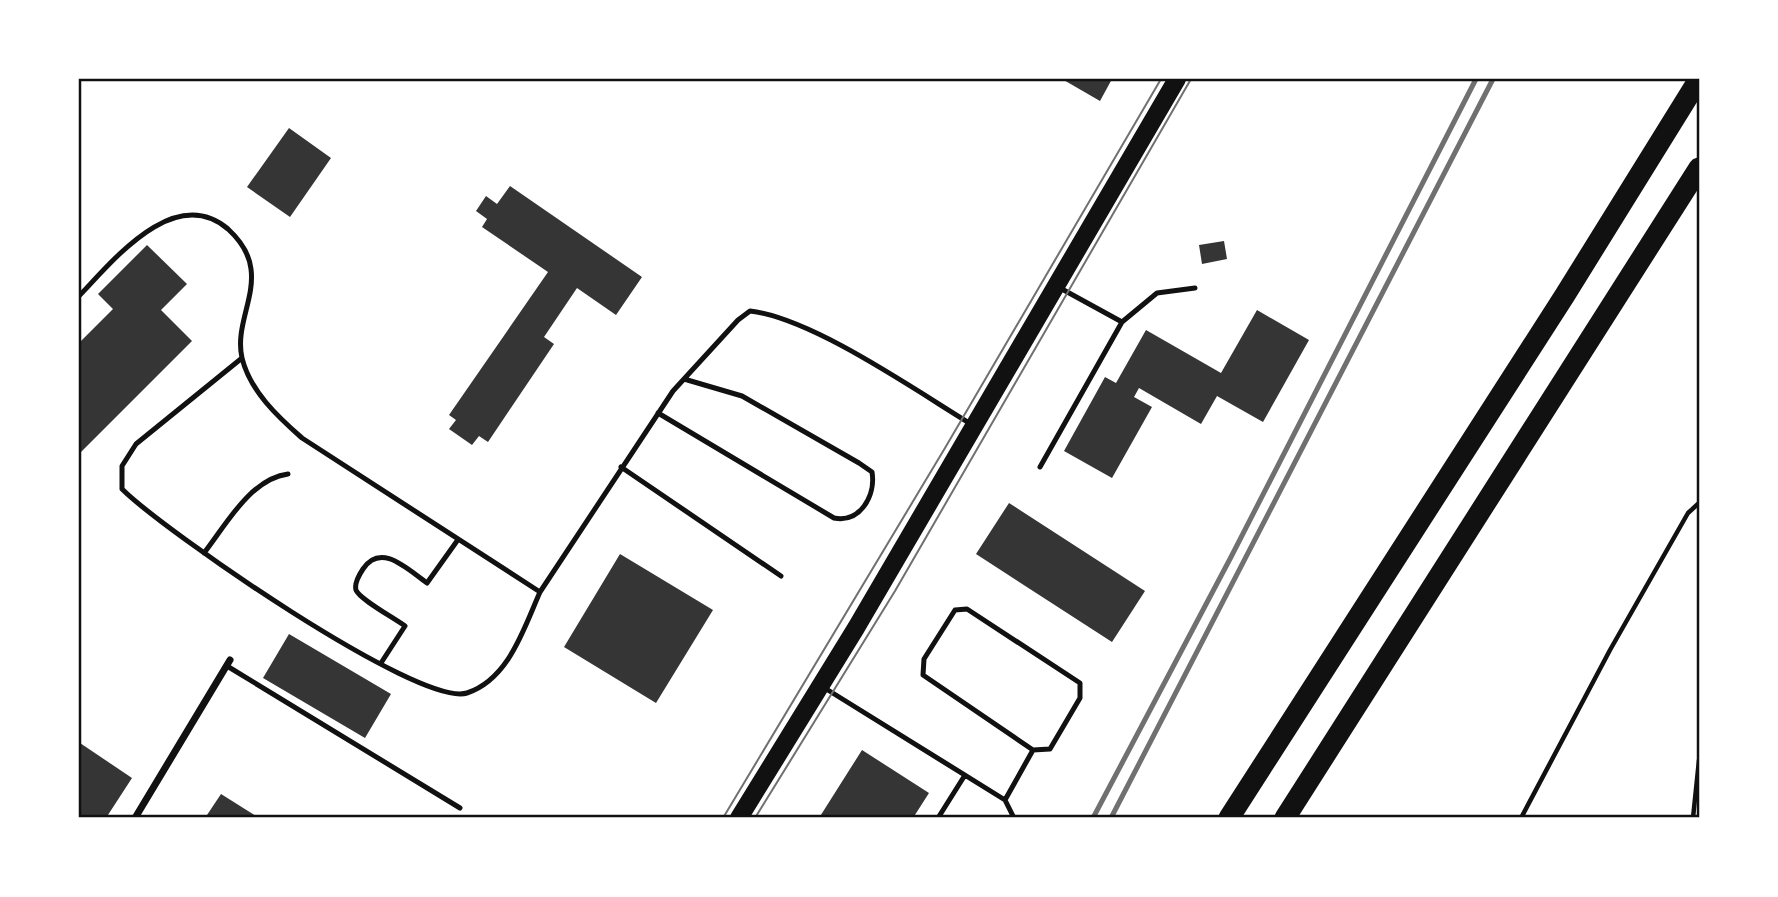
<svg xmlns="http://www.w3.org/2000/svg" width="1778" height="897" viewBox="0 0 1778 897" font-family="Rubik,sans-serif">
  <rect width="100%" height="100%" fill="#fff"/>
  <!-- building -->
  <path fill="#353535" d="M 1062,79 L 1112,79 L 1100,101 Z
    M 289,128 L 331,158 L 290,217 L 247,187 Z
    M 510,186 L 642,277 L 616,315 L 577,288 L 544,337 L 554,344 L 488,442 L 479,436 L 472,445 L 449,429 L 456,420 L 449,415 L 548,272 L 482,227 L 487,219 L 476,211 L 486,196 L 497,204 Z
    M 1224,241 L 1227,259 L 1202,264 L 1199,245 Z
    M 147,245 L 187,284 L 161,310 L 192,341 L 79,454 L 79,343 L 113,309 L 98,294 Z
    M 1257,310 L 1309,340 L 1263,422 L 1217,396 L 1201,424 L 1139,388 L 1134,397 L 1152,407 L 1112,478 L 1064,451 L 1105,377 L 1116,383 L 1146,330 L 1221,373 Z
    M 1009,503 L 1145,591 L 1112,642 L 976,554 Z
    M 620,554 L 713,610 L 656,703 L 564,647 Z
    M 289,634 L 391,694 L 365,738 L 263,678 Z
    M 80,743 L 132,778 L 106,818 L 79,818 Z
    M 862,750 L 929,793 L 913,818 L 819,818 Z
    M 221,794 L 259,818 L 205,818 Z"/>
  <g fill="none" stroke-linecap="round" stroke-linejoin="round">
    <!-- path -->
    <path stroke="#111" stroke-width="4.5" d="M 1521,818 L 1610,650 L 1688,513 L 1699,503
      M 1693,818 L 1699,760"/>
    <!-- service -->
    <path stroke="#111" stroke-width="5" d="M 1060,288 L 1122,322
      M 79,296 C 112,262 174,183 228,229 C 240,240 249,252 251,269 C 255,299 235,327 242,358 C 250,391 278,417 302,438 L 540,592 L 673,391 L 738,320 L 750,311 C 812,318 915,390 971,424
      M 242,358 L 136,444 L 122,466 L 122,489 C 163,530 419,708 467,693 C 509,679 524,628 540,592
      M 658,413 L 834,518 C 860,523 876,496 872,472 L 859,463 L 742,396 L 684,379
      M 621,467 L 781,576
      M 1040,467 L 1122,322 L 1157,293 L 1195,288
      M 204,553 C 226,525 250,479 288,474
      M 967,609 L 1080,683 L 1080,698 L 1050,749 L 1033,750 L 923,675 L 924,659 L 955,610 Z
      M 381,663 L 405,626 C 396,619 359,599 356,590 C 354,583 359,575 363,569 C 381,542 407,569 427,583 L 457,541
      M 227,666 L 460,808
      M 823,687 L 1005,800 L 1014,818
      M 1005,800 L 1033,750
      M 938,818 L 965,775"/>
    <!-- minor -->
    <path stroke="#111" stroke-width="7" d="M 135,818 L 230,660"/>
    <!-- primary -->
    <path stroke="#111" stroke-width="18" d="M 739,818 L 856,628 L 1177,79"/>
    <!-- motorway -->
    <path stroke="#111" stroke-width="21" d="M 1229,818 L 1565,295 L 1699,79
      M 1285,818 L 1699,168"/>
    <!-- tram -->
    <path stroke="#707070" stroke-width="2" d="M 723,818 L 945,448 L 1161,79
      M 755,818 L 895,591 L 1191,79"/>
    <!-- rail -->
    <path stroke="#707070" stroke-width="5" d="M 1093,818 L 1231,557 L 1476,79
      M 1111,818 L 1493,79"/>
  </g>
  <!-- border -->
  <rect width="1778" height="897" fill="none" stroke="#ffffff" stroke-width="161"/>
  <rect x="80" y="80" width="1618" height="736" fill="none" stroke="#111" stroke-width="2.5"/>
</svg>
